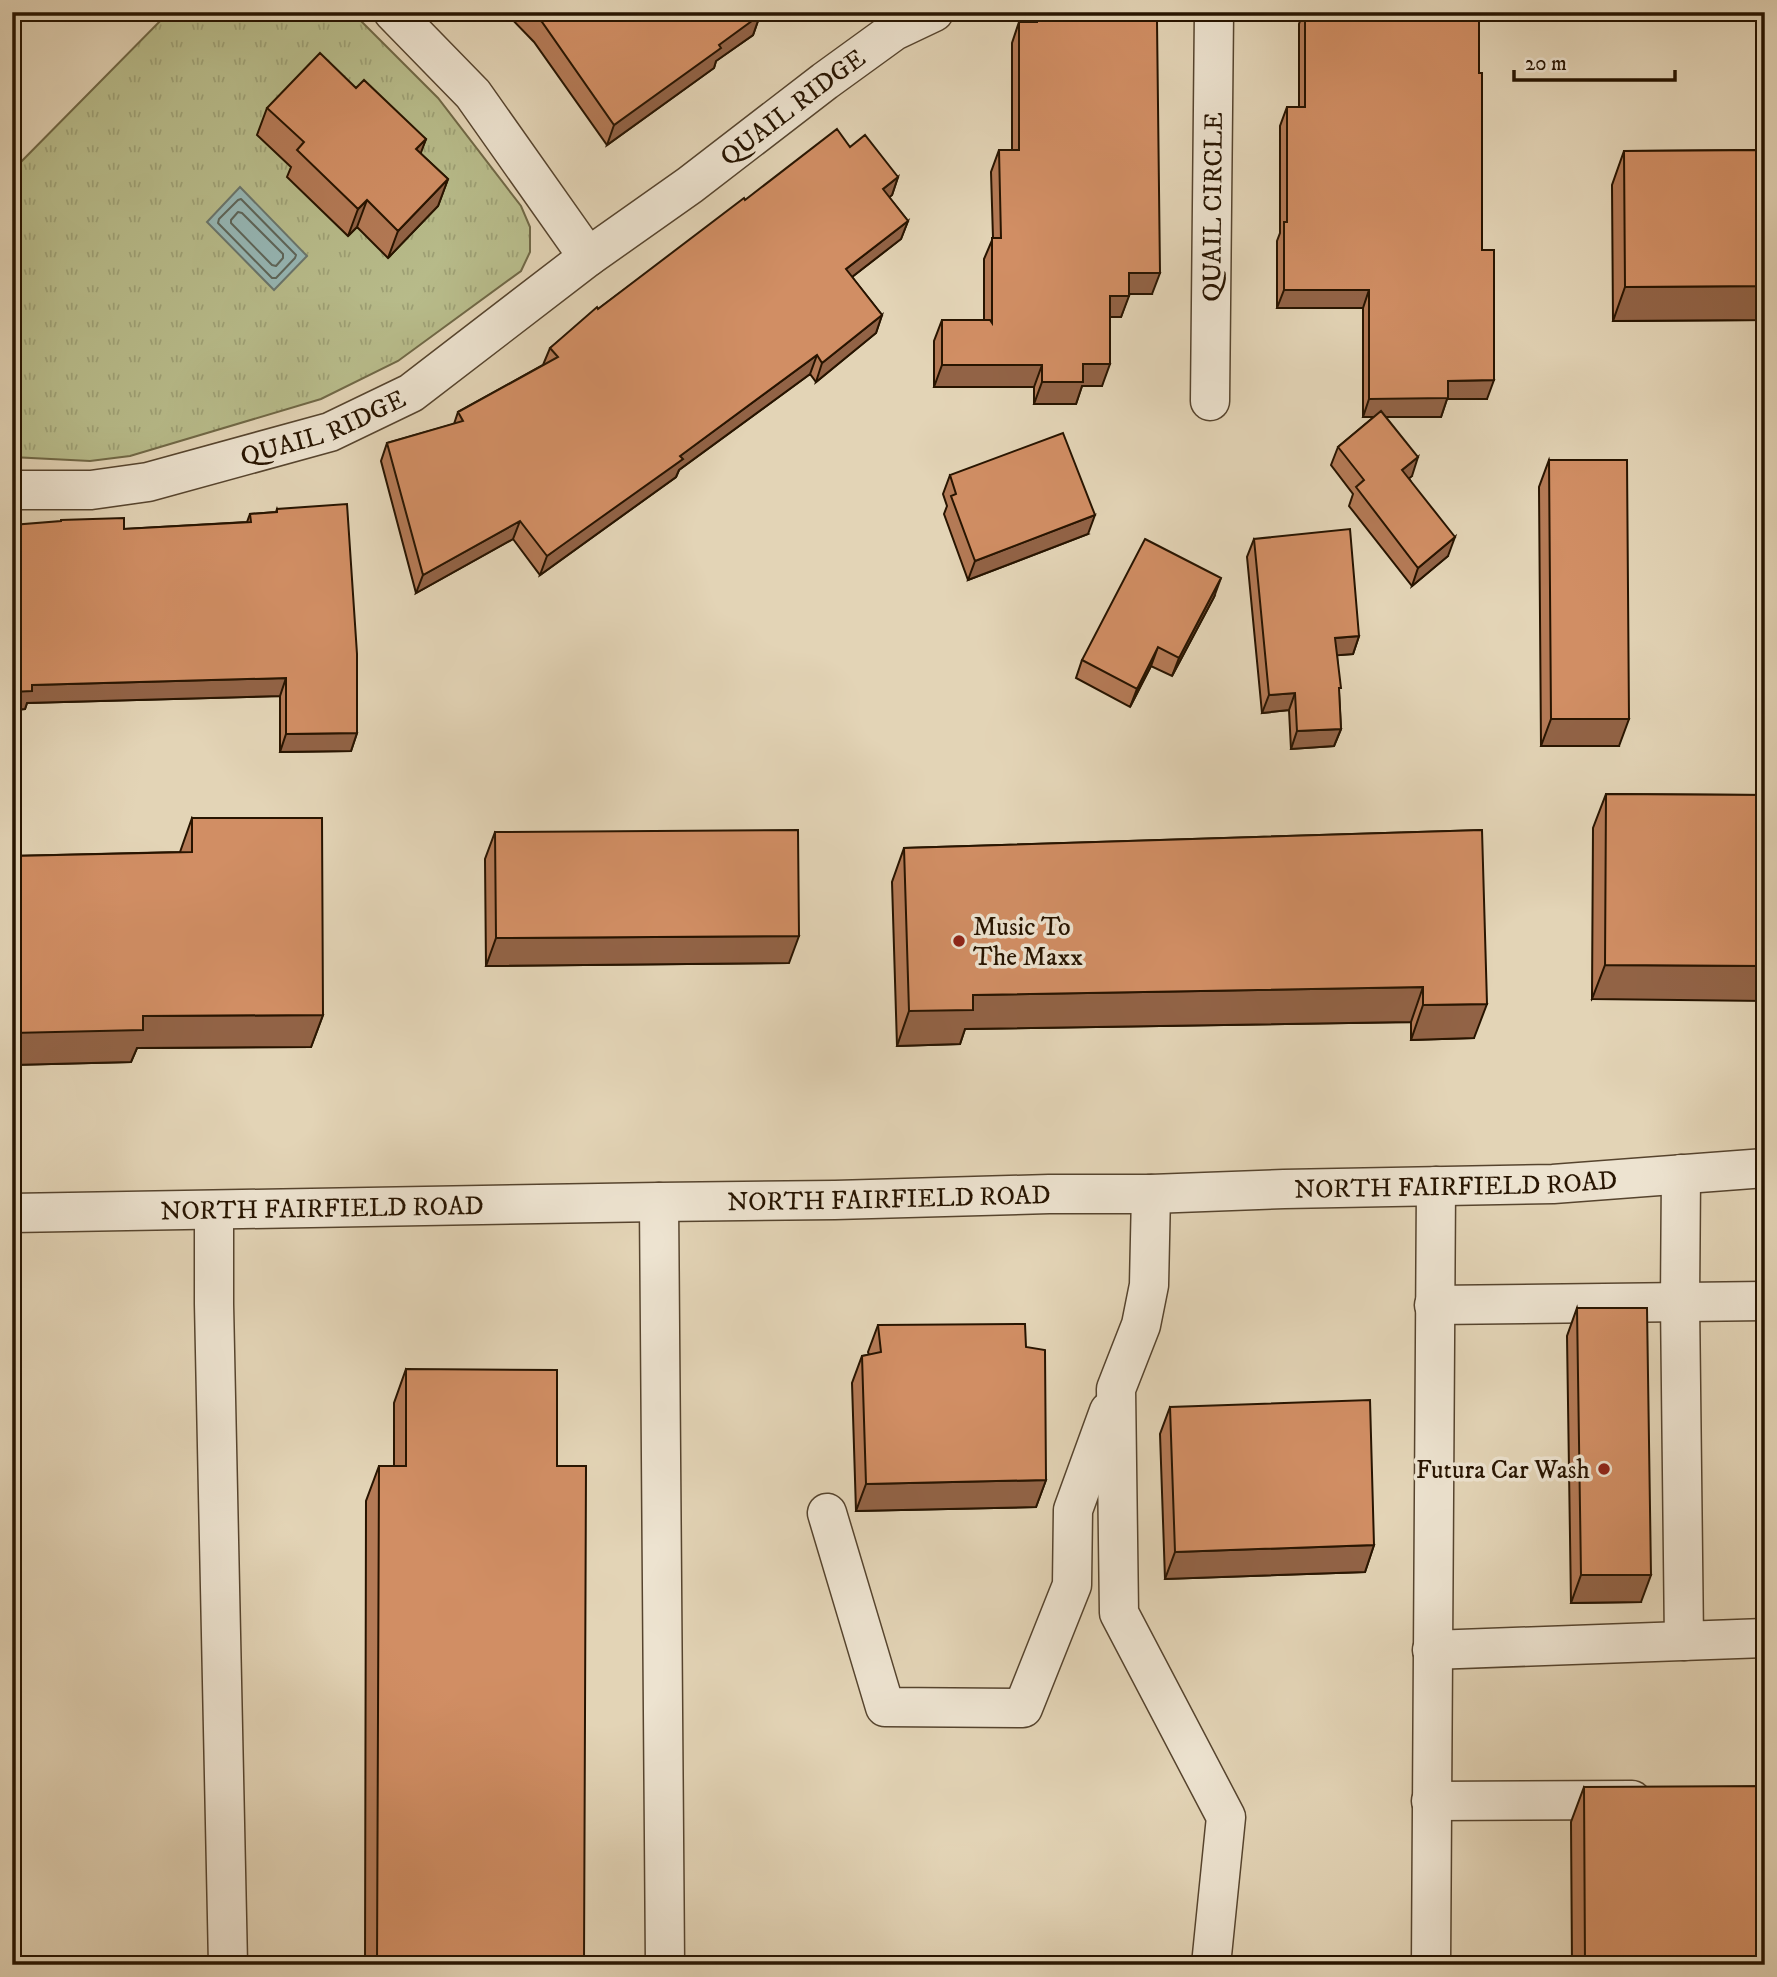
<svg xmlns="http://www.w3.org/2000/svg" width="1777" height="1977" viewBox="0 0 1777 1977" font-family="'IM FELL DW Pica',serif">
  <defs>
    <pattern id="park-tufts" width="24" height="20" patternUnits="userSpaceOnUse" patternTransform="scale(1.75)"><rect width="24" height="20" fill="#b8bc8b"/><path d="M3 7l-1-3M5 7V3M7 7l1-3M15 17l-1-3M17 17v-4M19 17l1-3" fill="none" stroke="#9ea176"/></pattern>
  </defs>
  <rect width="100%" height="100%" fill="#e3d4b6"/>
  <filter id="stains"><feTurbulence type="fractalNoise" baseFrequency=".00286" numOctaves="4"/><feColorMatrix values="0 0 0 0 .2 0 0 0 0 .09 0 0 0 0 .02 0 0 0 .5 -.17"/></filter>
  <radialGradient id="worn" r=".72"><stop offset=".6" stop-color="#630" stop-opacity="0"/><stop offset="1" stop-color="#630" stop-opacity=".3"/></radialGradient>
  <!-- park -->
  <path fill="url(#park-tufts)" stroke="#706846" stroke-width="2" d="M 169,12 L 352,12 L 438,98 L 521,206 L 530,227 L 530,252 L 521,271 L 398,361 L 321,399 L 130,456 L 90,461 L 12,457 L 12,171 Z"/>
  <!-- water -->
  <path fill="#96b7b5" stroke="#6a766d" stroke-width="2" d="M 240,187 L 307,256 L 274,290 L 207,222 Z"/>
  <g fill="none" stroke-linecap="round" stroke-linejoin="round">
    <!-- shore -->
    <path stroke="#5e665a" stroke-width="2" d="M 241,199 L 296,255 L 295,258 L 276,278 L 272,278 L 218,223 L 219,219 L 238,200 Z
      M 238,212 L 242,213 L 283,254 L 283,258 L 276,266 L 272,265 L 231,223 L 231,220 Z"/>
    <defs>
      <g id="minor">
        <path d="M 393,12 L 473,94 L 588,257"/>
        <path id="s1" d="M 1210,401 L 1214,12"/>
        <path id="s2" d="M 12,490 L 91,490 L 148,482 L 330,432 L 411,393 L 588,257 L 690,185 L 825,81 L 894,31 L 934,12"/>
        <path d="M 1681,1174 L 1680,1302 L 1684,1641"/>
        <path d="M 1151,1194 L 1149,1285 L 1141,1325 L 1116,1389 L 1119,1613 L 1226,1817 L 1211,1965"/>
        <path d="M 659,1202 L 665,1965"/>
        <path d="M 214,1210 L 214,1304 L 228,1965"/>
        <path id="s3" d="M 12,1213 L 659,1202 L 835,1200 L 1049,1194 L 1151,1194 L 1284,1189 L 1553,1184 L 1765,1168"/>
        <path d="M 1434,1305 L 1765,1301"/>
        <path d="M 827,1513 L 885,1707 L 1023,1708 L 1072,1585 L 1073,1510 L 1109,1411"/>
        <path d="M 1432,1650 L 1765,1638"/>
        <path d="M 1431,1801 L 1632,1800"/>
        <path d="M 1431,1965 L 1436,1186"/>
      </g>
    </defs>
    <!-- minor casing -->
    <use href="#minor" stroke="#56442e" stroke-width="41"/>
    <!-- minor -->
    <use href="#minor" stroke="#ede3d0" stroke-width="38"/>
  </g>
  <!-- wall -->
  <path fill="#b47a56" stroke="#271400" stroke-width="2" d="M 505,12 L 767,12 L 759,18 L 753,35 L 716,61 L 714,68 L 607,145 L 534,42 Z
    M 1033,12 L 1089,12 L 1089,21 L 1152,294 L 1129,294 L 1121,317 L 1110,317 L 1102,386 L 1082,386 L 1076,404 L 1034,404 L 1034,387 L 934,387 L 934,341 L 942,320 L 984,320 L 984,259 L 993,238 L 991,172 L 999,150 L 1012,150 L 1012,43 L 1019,22 L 1029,22 Z
    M 1303,12 L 1433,12 L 1433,18 L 1479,73 L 1482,250 L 1487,399 L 1447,399 L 1441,417 L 1386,417 L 1412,476 L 1409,478 L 1448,556 L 1412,586 L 1349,506 L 1353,494 L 1331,465 L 1338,447 L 1374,417 L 1363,417 L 1363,308 L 1277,308 L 1277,241 L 1280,233 L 1280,126 L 1287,107 L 1299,107 L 1299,24 Z
    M 356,88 L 426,139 L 420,153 L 448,179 L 438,206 L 388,258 L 357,227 L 348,236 L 287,177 L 291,167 L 257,135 L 267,108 Z
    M 850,147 L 898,177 L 892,195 L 889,197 L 908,221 L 901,239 L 852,277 L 882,315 L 876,333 L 816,382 L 810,374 L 679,470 L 676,477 L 540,575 L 513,539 L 416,593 L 381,461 L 387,443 L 454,424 L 458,412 L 543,365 L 550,348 L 598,309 L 745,200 Z
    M 1765,150 L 1765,320 L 1613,321 L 1612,185 L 1624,151 Z
    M 1549,460 L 1619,746 L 1541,746 L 1539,487 Z
    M 950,475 L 1088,534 L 968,580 L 944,514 L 947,506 L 943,494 Z
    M 277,509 L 357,733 L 351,751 L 280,752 L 280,696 L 27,703 L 25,709 L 12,710 L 124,529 L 247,522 L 250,514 L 276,512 Z
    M 1254,539 L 1359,636 L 1353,654 L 1337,655 L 1341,729 L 1334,746 L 1291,749 L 1289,710 L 1262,713 L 1247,557 Z
    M 1214,597 L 1172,676 L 1151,666 L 1130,707 L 1076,678 L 1082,660 Z
    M 1606,794 L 1765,795 L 1592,999 L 1593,828 Z
    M 192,818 L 323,1015 L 311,1047 L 137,1048 L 131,1062 L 12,1065 L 12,856 L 180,852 Z
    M 1482,830 L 1474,1038 L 1411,1040 L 1411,1022 L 965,1029 L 960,1044 L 897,1046 L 892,882 L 904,848 Z
    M 495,832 L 789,963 L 486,966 L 485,859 Z
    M 1577,1308 L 1641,1602 L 1571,1603 L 1567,1336 Z
    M 878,1325 L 1026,1347 L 1046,1480 L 1036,1507 L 856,1511 L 852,1383 L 862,1356 L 869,1355 L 868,1352 Z
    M 406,1369 L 557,1466 L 584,1965 L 365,1965 L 366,1501 L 379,1466 L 394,1466 L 394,1403 Z
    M 1170,1407 L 1374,1545 L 1365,1572 L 1165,1579 L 1160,1434 Z
    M 1584,1787 L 1765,1965 L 1572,1965 L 1571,1822 Z"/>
  <!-- shaded-wall -->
  <path fill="#926346" stroke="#271400" stroke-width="2" d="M 752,12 L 767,12 L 759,18 L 753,35 L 716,61 L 714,68 L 607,145 L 614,125 Z
    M 426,139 L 416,166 L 416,149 Z
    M 898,177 L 892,195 L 876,208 L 883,189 Z
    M 448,179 L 438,206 L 388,258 L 398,231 Z
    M 367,200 L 357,227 L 348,236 L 358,209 Z
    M 908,221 L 901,239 L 839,287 L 846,269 Z
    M 1129,273 L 1160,273 L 1152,294 L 1121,294 Z
    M 1765,286 L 1765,320 L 1613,321 L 1625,287 Z
    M 1284,290 L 1369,290 L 1363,308 L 1277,308 Z
    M 1110,296 L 1129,296 L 1121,317 L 1102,317 Z
    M 882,315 L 876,333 L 816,382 L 822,363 Z
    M 817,355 L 810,374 L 679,470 L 676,477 L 540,575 L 547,556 L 680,456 Z
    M 1083,364 L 1110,364 L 1102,386 L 1082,386 L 1076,404 L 1034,404 L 1042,382 Z
    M 942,365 L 1042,365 L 1034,387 L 934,387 Z
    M 1494,380 L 1487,399 L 1447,399 L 1441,417 L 1363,417 L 1369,399 L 1448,381 Z
    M 1418,457 L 1412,476 L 1396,489 L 1402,470 Z
    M 1095,515 L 1088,534 L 968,580 L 975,561 Z
    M 520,521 L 513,539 L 416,593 L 423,575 Z
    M 1455,537 L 1448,556 L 1412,586 L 1418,568 Z
    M 1221,578 L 1214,597 L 1172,676 L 1179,658 Z
    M 1359,636 L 1353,654 L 1329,656 L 1335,638 Z
    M 1158,647 L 1151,666 L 1130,707 L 1137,689 Z
    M 286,678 L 280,696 L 27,703 L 25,709 L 12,710 L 12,692 L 32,685 Z
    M 1295,693 L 1289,710 L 1262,713 L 1269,695 Z
    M 1551,719 L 1629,719 L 1619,746 L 1541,746 Z
    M 1341,729 L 1334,746 L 1291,749 L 1297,731 Z
    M 357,733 L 351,751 L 280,752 L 286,734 Z
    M 799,936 L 789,963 L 486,966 L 496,938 Z
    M 1605,965 L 1765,966 L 1765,1001 L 1592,999 Z
    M 1423,987 L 1411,1022 L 965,1029 L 960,1044 L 897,1046 L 909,1011 L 973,995 Z
    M 1487,1004 L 1474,1038 L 1411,1040 L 1423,1005 Z
    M 323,1015 L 311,1047 L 137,1048 L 131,1062 L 12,1065 L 12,1033 L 143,1016 Z
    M 1046,1480 L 1036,1507 L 856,1511 L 866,1484 Z
    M 1374,1545 L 1365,1572 L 1165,1579 L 1175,1552 Z
    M 1581,1575 L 1651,1575 L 1641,1602 L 1571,1603 Z"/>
  <!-- building -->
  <path fill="#d18e64" stroke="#271400" stroke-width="2" d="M 531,12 L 758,12 L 760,15 L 719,45 L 721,48 L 614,125 L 542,22 Z
    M 1037,12 L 1089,12 L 1089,21 L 1157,21 L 1160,273 L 1129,273 L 1129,296 L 1110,296 L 1110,364 L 1083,364 L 1083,382 L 1042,382 L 1042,365 L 942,365 L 942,320 L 990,320 L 992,323 L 992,238 L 1001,238 L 999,150 L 1019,150 L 1019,22 L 1037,22 Z
    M 1305,12 L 1433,12 L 1433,18 L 1479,18 L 1479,73 L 1482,73 L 1482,250 L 1494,250 L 1494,380 L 1448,381 L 1448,398 L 1369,399 L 1369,290 L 1284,290 L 1284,222 L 1287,222 L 1287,107 L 1305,107 Z
    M 320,53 L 356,88 L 364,80 L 426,139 L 416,149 L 448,179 L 398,231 L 367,200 L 358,209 L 297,150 L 304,142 L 267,108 Z
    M 837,129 L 850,147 L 865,135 L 898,177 L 883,189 L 908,221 L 846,269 L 882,315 L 822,363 L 817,355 L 680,456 L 683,459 L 547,556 L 520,521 L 423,575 L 387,443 L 463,421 L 458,412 L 558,357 L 550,348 L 597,307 L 598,309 L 744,198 L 745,200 Z
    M 1765,150 L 1765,286 L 1625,287 L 1624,151 Z
    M 1381,411 L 1418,457 L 1402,470 L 1455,537 L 1418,568 L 1356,487 L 1364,480 L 1338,447 Z
    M 1063,433 L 1095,515 L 975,561 L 951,496 L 956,494 L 950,475 Z
    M 1549,460 L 1627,460 L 1629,719 L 1551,719 Z
    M 347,504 L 357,654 L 357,733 L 286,734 L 286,678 L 32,685 L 32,691 L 12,692 L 12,525 L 61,521 L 61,520 L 124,518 L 124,529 L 251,522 L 250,514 L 277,512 L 277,509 Z
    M 1350,529 L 1359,636 L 1335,638 L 1341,688 L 1339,688 L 1341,729 L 1297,731 L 1295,693 L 1269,695 L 1254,539 Z
    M 1145,539 L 1221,578 L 1179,658 L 1158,647 L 1137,689 L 1082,660 Z
    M 1606,794 L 1765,795 L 1765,966 L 1605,965 Z
    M 192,818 L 322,818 L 323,1015 L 143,1016 L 143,1030 L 12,1033 L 12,856 L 192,852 Z
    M 798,830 L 799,936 L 496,938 L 495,832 Z
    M 1482,830 L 1487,1004 L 1423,1005 L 1423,987 L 973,995 L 973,1010 L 909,1011 L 904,848 Z
    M 1577,1308 L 1647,1308 L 1651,1575 L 1581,1575 Z
    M 1025,1324 L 1026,1347 L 1045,1350 L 1046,1480 L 866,1484 L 862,1356 L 881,1352 L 878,1325 Z
    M 406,1369 L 557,1370 L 557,1466 L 586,1466 L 584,1965 L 377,1965 L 379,1466 L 406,1466 Z
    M 1370,1400 L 1374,1545 L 1175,1552 L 1170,1407 Z
    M 1765,1786 L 1765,1965 L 1585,1965 L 1584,1787 Z"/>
  <!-- markers -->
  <g fill="#8f2418" stroke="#ede3d0" stroke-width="2.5">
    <circle cx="959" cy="941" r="7"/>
    <circle cx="1604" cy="1469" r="7"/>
  </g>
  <g text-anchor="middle" stroke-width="7" stroke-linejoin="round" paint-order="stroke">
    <!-- street labels -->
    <g font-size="26" fill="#271400" stroke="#ede3d0">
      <text dy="9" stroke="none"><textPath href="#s2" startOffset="892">QUAIL RIDGE</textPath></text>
      <text dy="9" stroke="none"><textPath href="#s1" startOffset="194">QUAIL CIRCLE</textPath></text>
      <text dy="9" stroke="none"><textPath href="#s2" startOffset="320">QUAIL RIDGE</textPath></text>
      <text dy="9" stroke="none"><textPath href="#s3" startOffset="1444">NORTH FAIRFIELD ROAD</textPath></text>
      <text dy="9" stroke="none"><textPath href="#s3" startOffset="877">NORTH FAIRFIELD ROAD</textPath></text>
      <text dy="9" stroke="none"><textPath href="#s3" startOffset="310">NORTH FAIRFIELD ROAD</textPath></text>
    </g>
    <!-- poi labels -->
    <g font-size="26" fill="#271400" stroke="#ede3d0" text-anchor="start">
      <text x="973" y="935">Music To<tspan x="973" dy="30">The Maxx</tspan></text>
      <text x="1590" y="1478" text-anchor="end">Futura Car Wash</text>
    </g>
  </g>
  <!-- margin -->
  <rect width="1777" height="1977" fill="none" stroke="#e3d4b6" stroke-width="42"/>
  <rect x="14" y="14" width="1749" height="1949" fill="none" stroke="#271400" stroke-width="3.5"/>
  <rect x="21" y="21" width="1735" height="1935" fill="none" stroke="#271400" stroke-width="2"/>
  <!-- scale -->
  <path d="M1514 70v10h161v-10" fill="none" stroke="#271400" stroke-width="3.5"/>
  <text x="1525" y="70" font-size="21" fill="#271400" stroke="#ede3d0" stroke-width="5" paint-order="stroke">20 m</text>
  <rect width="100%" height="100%" filter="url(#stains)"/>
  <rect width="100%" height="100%" fill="url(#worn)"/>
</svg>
